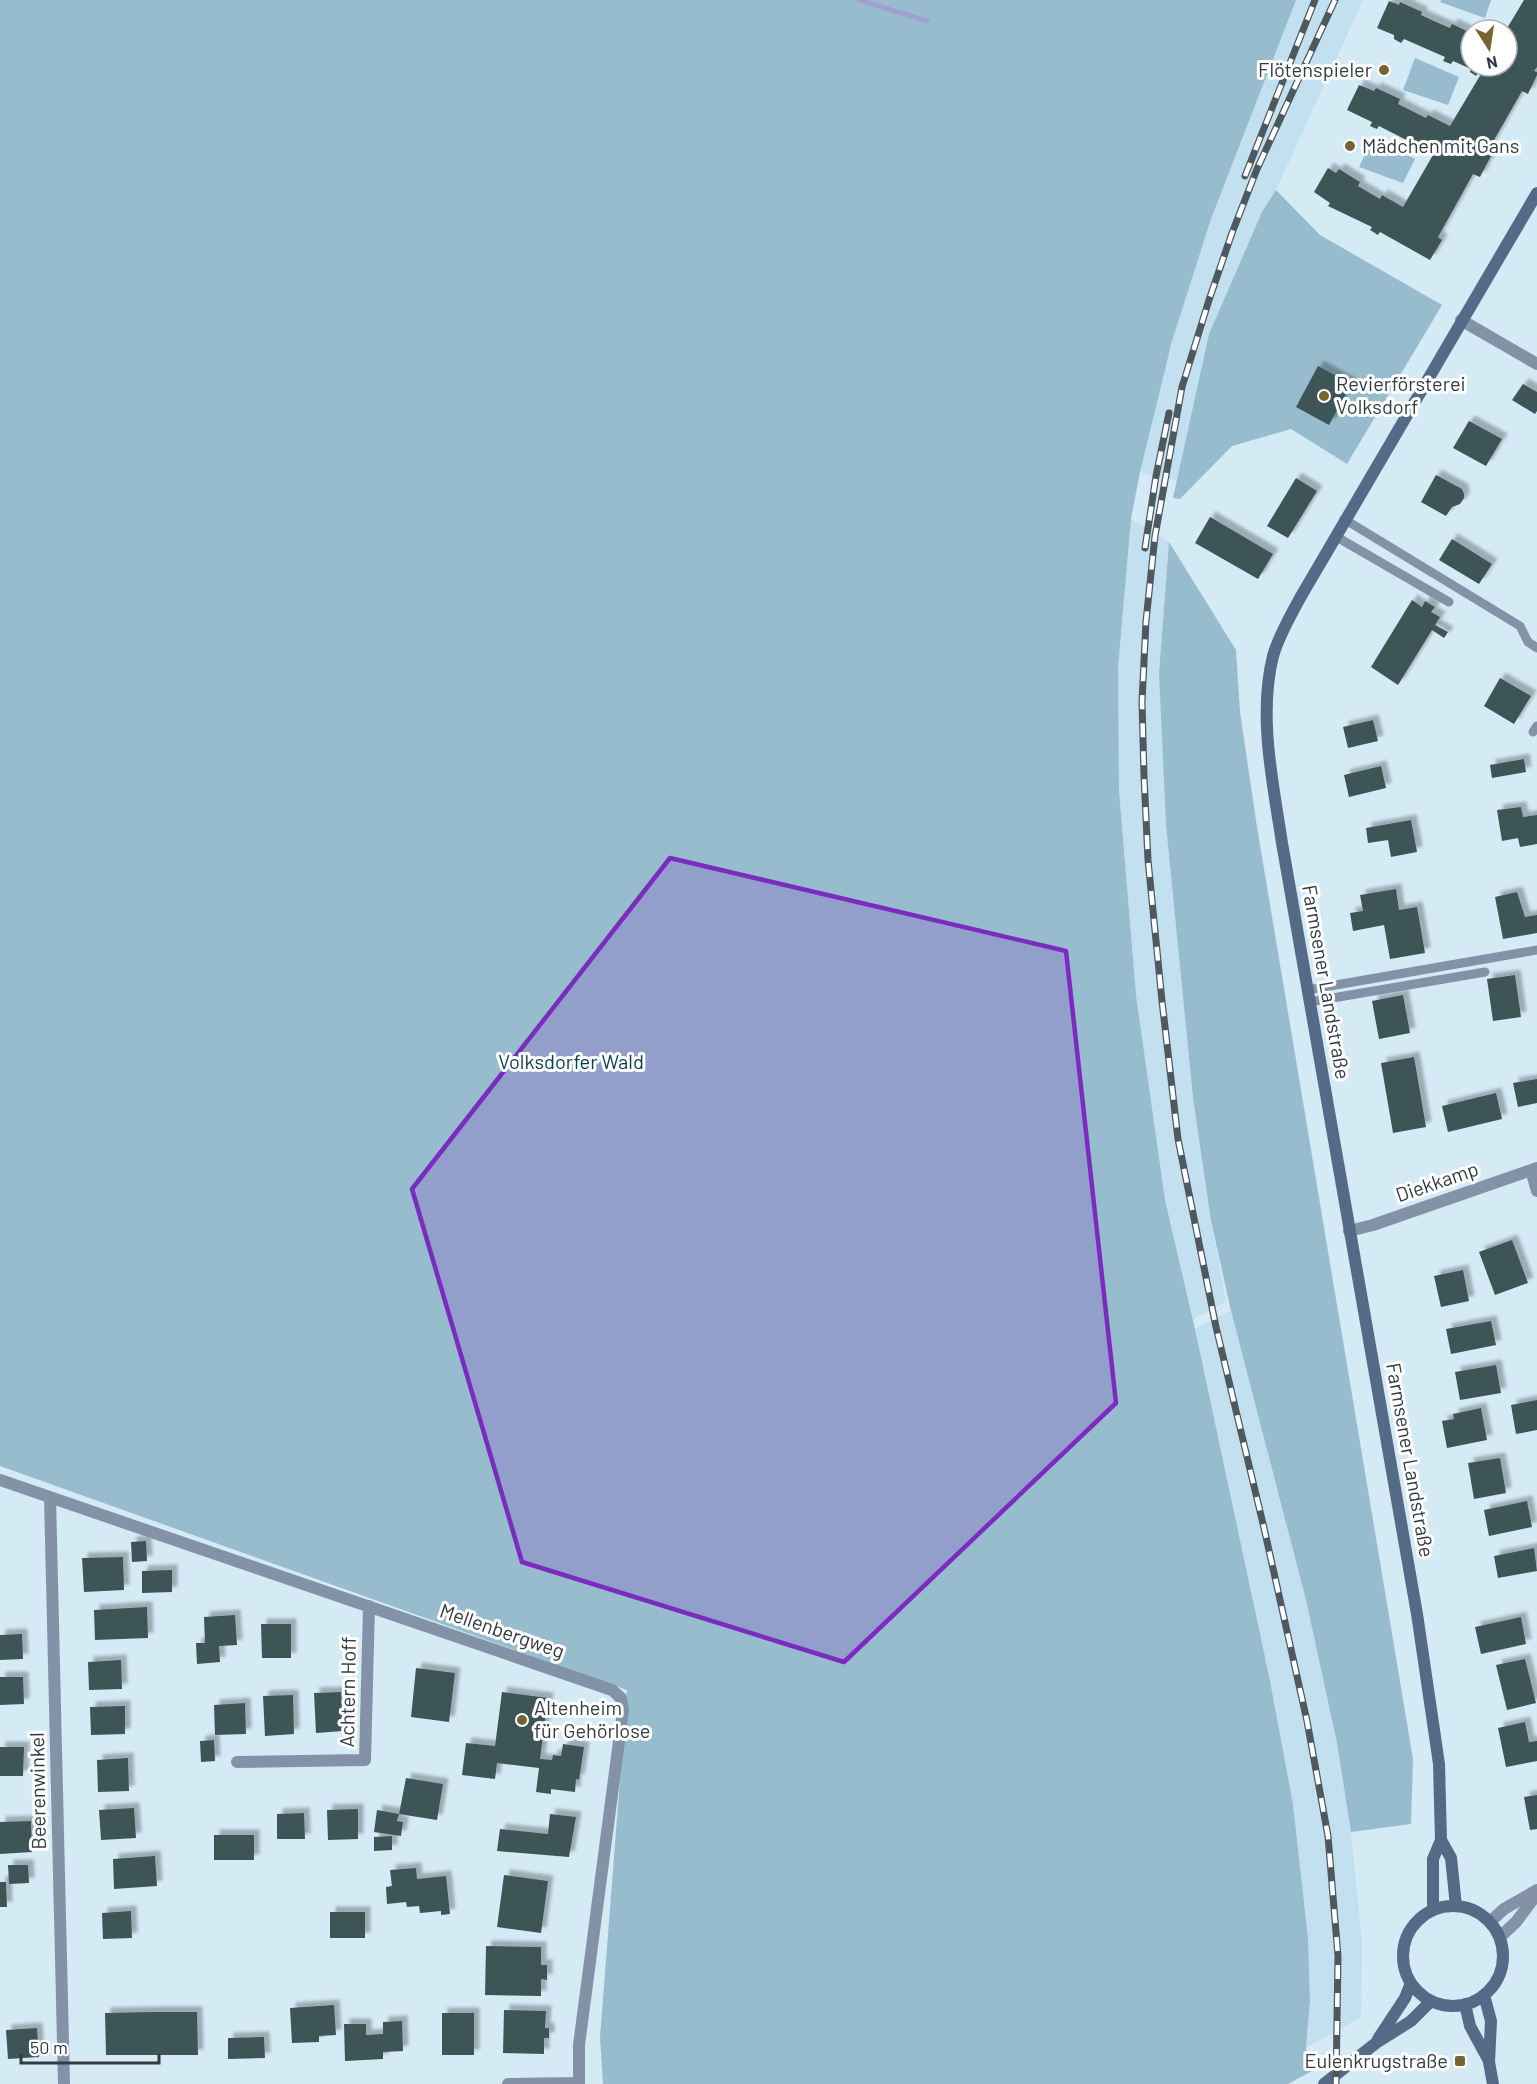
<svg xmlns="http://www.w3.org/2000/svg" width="1537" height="2084" viewBox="0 0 1537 2084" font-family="Barlow,sans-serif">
  <defs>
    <filter id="shadow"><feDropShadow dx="5.5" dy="-5.5" stdDeviation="1.5" flood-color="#0004"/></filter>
  </defs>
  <rect width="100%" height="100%" fill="#d4eaf5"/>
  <!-- built -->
  <path fill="#c2e0ef" d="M 1296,0 L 1363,0 L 1276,190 L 1262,212 L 1209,334 L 1177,481 L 1140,472 L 1172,341 L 1211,219 Z
    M 1131,519 L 1169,542 L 1159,673 L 1166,825 L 1193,1098 L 1211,1221 L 1226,1302 L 1193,1319 L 1165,1200 L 1136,995 L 1119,791 L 1118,668 Z
    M 1231,1311 L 1306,1600 L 1337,1743 L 1351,1832 L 1362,1941 L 1361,2017 L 1306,2048 L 1310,2001 L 1308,1938 L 1293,1804 L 1269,1676 L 1195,1329 Z"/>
  <!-- green -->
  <path fill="#97bcce" d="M 0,0 L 1296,0 L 1211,219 L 1172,341 L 1140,472 L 1131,519 L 1118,668 L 1119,791 L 1136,995 L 1165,1200 L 1195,1329 L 1269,1676 L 1293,1804 L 1308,1938 L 1310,2001 L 1306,2048 L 1312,2071 L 1288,2084 L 603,2084 L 600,2037 L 627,1690 L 0,1466 Z
    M 1441,0 L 1491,0 L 1485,18 L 1440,2 Z
    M 1415,58 L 1459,77 L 1448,105 L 1403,90 Z
    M 1373,137 L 1415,159 L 1403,183 L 1359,167 Z
    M 1276,190 L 1320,235 L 1442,305 L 1347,464 L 1291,429 L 1232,446 L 1180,499 L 1173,498 L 1209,334 L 1262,212 Z
    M 1169,542 L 1236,650 L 1240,712 L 1257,827 L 1413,1759 L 1411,1824 L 1351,1832 L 1337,1743 L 1306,1600 L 1231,1311 L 1211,1221 L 1193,1098 L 1166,825 L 1159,673 Z"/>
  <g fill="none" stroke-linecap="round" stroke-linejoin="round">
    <!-- stream -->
    <path stroke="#a0a0d5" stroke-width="5" d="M 859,0 L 927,21"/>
  </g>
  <!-- building -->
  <path fill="#3d5456" filter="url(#shadow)" d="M 1524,0 L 1537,0 L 1537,67 L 1534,71 L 1537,72 L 1537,75 L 1528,94 L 1522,91 L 1486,154 L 1491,156 L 1480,177 L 1473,174 L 1438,237 L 1442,240 L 1430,260 L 1380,232 L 1378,235 L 1370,230 L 1372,227 L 1328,206 L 1330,203 L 1314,192 L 1328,168 L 1336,173 L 1339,169 L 1360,182 L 1358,186 L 1380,199 L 1382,195 L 1403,207 L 1433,155 L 1427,151 L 1425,155 L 1417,151 L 1420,147 L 1379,126 L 1377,129 L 1370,126 L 1372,122 L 1347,110 L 1359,85 L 1374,91 L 1376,88 L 1400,99 L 1398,104 L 1426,118 L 1428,115 L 1450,126 L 1481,74 L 1478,73 L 1476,76 L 1470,72 L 1471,69 L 1453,61 L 1451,64 L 1443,61 L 1445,57 L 1404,39 L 1401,43 L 1394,39 L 1394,35 L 1377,28 L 1389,1 L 1399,5 L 1400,2 L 1422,12 L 1421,15 L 1436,22 L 1450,28 L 1452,24 L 1471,33 L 1471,66 L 1507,66 L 1506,30 Z
    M 1318,366 L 1351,384 L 1329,425 L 1296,407 Z
    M 1523,384 L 1537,392 L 1537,411 L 1535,414 L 1512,400 Z
    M 1469,421 L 1502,439 L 1486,466 L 1453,448 Z
    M 1436,475 L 1462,489 L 1464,494 L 1464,498 L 1460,504 L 1452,507 L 1446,516 L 1421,502 Z
    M 1296,478 L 1317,491 L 1288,538 L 1267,526 Z
    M 1210,517 L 1273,554 L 1258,579 L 1195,543 Z
    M 1452,539 L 1492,564 L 1479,584 L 1439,560 Z
    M 1412,600 L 1422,607 L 1425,601 L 1435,607 L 1431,612 L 1440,617 L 1435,625 L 1448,632 L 1444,638 L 1432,630 L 1398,685 L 1371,667 Z
    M 1500,678 L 1531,696 L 1514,724 L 1484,706 Z
    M 1373,720 L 1378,741 L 1348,748 L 1343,727 Z
    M 1524,759 L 1526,772 L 1492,778 L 1490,765 Z
    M 1381,766 L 1386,788 L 1349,797 L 1344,775 Z
    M 1521,807 L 1523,817 L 1537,815 L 1537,844 L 1520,847 L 1518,838 L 1502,841 L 1497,810 Z
    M 1411,820 L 1417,852 L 1391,857 L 1388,840 L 1368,843 L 1366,828 Z
    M 1396,889 L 1399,910 L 1417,907 L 1425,953 L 1390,959 L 1384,925 L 1353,931 L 1350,913 L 1363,911 L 1360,895 Z
    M 1517,892 L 1525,917 L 1537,915 L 1537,933 L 1503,939 L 1495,897 Z
    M 1515,975 L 1521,1017 L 1493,1021 L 1487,979 Z
    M 1403,995 L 1410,1033 L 1379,1039 L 1372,1001 Z
    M 1414,1057 L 1426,1127 L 1393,1133 L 1381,1063 Z
    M 1537,1079 L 1537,1103 L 1518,1107 L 1513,1083 Z
    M 1496,1093 L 1502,1119 L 1448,1132 L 1442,1106 Z
    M 1512,1240 L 1528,1283 L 1495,1295 L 1479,1252 Z
    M 1463,1270 L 1469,1301 L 1441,1307 L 1434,1276 Z
    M 1491,1321 L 1496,1345 L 1451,1354 L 1446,1329 Z
    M 1496,1365 L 1501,1393 L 1460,1400 L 1455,1372 Z
    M 1537,1400 L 1537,1430 L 1516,1434 L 1511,1405 Z
    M 1481,1408 L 1487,1440 L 1447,1448 L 1442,1421 L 1454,1419 L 1453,1414 Z
    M 1500,1458 L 1506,1493 L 1474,1499 L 1468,1463 Z
    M 1527,1501 L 1532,1527 L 1489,1536 L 1484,1510 Z
    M 146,1541 L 147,1561 L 132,1562 L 131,1542 Z
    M 1534,1548 L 1537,1571 L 1498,1578 L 1494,1556 Z
    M 123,1557 L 124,1590 L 84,1592 L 82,1558 Z
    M 172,1570 L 172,1592 L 142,1593 L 142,1571 Z
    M 147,1607 L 148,1638 L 95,1640 L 94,1610 Z
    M 235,1615 L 237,1645 L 219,1646 L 220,1662 L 197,1664 L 196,1643 L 205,1643 L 204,1617 Z
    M 1521,1617 L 1526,1644 L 1481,1654 L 1475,1627 Z
    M 261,1624 L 291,1624 L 291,1658 L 262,1658 Z
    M 22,1634 L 23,1659 L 0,1660 L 0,1635 Z
    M 1525,1659 L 1536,1703 L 1507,1710 L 1496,1665 Z
    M 121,1660 L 122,1689 L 89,1690 L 88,1662 Z
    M 416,1668 L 455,1673 L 449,1722 L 411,1717 Z
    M 0,1677 L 23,1677 L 24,1704 L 0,1705 Z
    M 341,1692 L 343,1731 L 316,1733 L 314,1693 Z
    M 502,1692 L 548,1698 L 540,1759 L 552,1760 L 553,1755 L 561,1756 L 563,1744 L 584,1747 L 579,1780 L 576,1779 L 575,1792 L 551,1789 L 551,1794 L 536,1792 L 539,1768 L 497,1763 L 495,1779 L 462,1775 L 466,1743 L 495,1746 Z
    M 293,1695 L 294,1734 L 265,1736 L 263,1696 Z
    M 245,1703 L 246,1734 L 215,1735 L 214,1705 Z
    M 125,1706 L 125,1734 L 91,1735 L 90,1707 Z
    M 1525,1722 L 1529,1742 L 1537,1741 L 1537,1761 L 1506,1767 L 1498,1728 Z
    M 214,1740 L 215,1761 L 201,1762 L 200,1741 Z
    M 0,1747 L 24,1747 L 23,1776 L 0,1776 Z
    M 128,1758 L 129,1791 L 98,1792 L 97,1760 Z
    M 406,1778 L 443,1784 L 437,1820 L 399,1814 Z
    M 1537,1795 L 1537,1829 L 1530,1830 L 1524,1797 Z
    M 134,1808 L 136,1838 L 101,1840 L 99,1810 Z
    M 358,1809 L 358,1839 L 328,1840 L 327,1810 Z
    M 377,1810 L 399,1814 L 397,1821 L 403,1822 L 401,1836 L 374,1832 Z
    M 304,1813 L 305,1839 L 277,1839 L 277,1814 Z
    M 550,1814 L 576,1817 L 569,1857 L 497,1851 L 500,1829 L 548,1834 Z
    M 31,1821 L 32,1852 L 0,1854 L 0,1822 Z
    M 214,1835 L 254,1835 L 254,1860 L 214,1860 Z
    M 392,1836 L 392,1850 L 374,1851 L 374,1837 Z
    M 155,1856 L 157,1886 L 114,1889 L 113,1859 Z
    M 8,1865 L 28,1865 L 29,1883 L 9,1884 Z
    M 416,1868 L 417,1879 L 446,1876 L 450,1914 L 441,1915 L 441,1911 L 420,1913 L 419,1906 L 407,1907 L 406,1902 L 387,1904 L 386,1887 L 392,1886 L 390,1870 Z
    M 504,1875 L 548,1881 L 541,1933 L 497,1927 Z
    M 0,1882 L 6,1882 L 7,1907 L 0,1907 Z
    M 131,1911 L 132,1938 L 103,1939 L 102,1913 Z
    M 330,1912 L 365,1912 L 365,1938 L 330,1938 Z
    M 486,1946 L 541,1947 L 541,1965 L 547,1965 L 547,1980 L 541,1979 L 541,1996 L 485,1995 Z
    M 334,2005 L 336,2035 L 319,2036 L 319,2042 L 292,2043 L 290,2008 Z
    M 504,2010 L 546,2011 L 545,2028 L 549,2028 L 549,2038 L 544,2038 L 544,2054 L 503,2053 Z
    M 152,2012 L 197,2012 L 198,2055 L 106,2055 L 105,2013 Z
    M 442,2013 L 474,2013 L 474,2055 L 442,2055 Z
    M 402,2021 L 403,2051 L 383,2052 L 383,2059 L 345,2061 L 344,2024 L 366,2024 L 366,2035 L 383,2034 L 383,2022 Z
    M 37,2028 L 39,2057 L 8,2059 L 6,2030 Z
    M 264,2037 L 265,2058 L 228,2059 L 228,2038 Z"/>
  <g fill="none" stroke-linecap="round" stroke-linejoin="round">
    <!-- lane -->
    <path stroke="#8492a7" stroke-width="9" d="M 1344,519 L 1520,626 L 1528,642 L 1537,648
      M 1335,536 L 1449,602
      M 1533,732 L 1537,726
      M 1307,990 L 1537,950
      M 1309,1002 L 1485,972"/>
    <!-- street -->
    <path stroke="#8492a7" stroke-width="12" d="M 1461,320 L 1537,364
      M 1531,1170 L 1537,1191
      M 1349,1231 L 1373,1225 L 1537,1168
      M 0,1480 L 612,1690 L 621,1698 L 623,1711 L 579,2045 L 579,2084
      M 50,1497 L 64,2084
      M 237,1762 L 365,1760 L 369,1606
      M 1490,1922 L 1504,1909 L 1537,1890
      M 1500,1937 L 1516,1922 L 1537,1894
      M 508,2084 L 579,2083"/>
    <!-- secondary -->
    <path stroke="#556a87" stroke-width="12" d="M 1441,1840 L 1451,1858 L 1456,1906
      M1403 1956a50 50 0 1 1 100 0a50 50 0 1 1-100 0Z
      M 1433,1910 L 1433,1859 L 1441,1840 L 1439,1764 L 1417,1614 L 1282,843 C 1273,783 1258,716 1273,656 C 1279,635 1290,617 1300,598 L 1537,193
      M 1484,1995 L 1491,2021 L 1489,2062 L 1493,2084
      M 1465,2004 L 1470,2026 L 1489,2061
      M 1378,2039 L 1405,1998 L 1411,1983
      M 1324,2084 L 1376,2043 L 1411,2021 L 1431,2001"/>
    <defs>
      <path id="rail" d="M 1335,0 L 1257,169 L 1232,233 L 1209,300 L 1182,387 L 1155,536 L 1146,621 L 1142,702 L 1144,776 L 1148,860 L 1162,1001 L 1178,1139 L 1216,1327 L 1264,1528 L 1307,1721 L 1328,1836 L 1338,1956 L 1336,2084
        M 1245,176 L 1315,0
        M 1145,548 L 1156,476 L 1169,413"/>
    </defs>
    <!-- rail casing -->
    <use href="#rail" stroke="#4e595f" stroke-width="7"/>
    <!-- rail -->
    <use href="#rail" stroke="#fff" stroke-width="4.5" stroke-dasharray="14" stroke-linecap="butt"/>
  </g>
  <!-- marked area -->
  <path fill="#7b2cbf" fill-opacity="0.2" stroke="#7b2cbf" stroke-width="4.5" stroke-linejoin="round" d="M 670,858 L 1066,951 L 1116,1403 L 844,1662 L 522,1562 L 412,1189 Z"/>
  <!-- markers -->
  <g fill="#766432" stroke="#fff" stroke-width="2">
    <circle cx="1384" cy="70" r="6"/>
    <circle cx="1350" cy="146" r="6"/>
    <circle cx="1324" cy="396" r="6"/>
    <circle cx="522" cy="1720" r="6"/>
    <rect x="1454" y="2055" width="12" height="12" rx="3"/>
  </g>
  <g text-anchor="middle" stroke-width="6" stroke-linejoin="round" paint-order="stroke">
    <!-- poi labels -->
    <g font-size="20" fill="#323b40" stroke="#fff" text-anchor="start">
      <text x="1372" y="77" text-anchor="end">Flötenspieler</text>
      <text x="1362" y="153">Mädchen mit Gans</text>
      <text x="1336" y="391">Revierförsterei<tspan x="1336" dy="23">Volksdorf</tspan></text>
      <text x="534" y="1715">Altenheim<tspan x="534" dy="23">für Gehörlose</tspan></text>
      <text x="1448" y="2068" text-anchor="end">Eulenkrugstraße</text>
    </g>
    <!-- street labels -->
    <g font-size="20" fill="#323b40" stroke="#fff">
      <text transform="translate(1326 982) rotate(80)" y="7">Farmsener Landstraße</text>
      <text transform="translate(1437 1182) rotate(-19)" y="7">Diekkamp</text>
      <text transform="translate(1410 1460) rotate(80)" y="7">Farmsener Landstraße</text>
      <text transform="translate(502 1631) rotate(19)" y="7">Mellenbergweg</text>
      <text transform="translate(348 1692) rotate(-89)" y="7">Achtern Hoff</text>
      <text transform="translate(38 1791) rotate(-91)" y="7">Beerenwinkel</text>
    </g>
    <!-- park labels -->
    <g font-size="20" fill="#033d51" stroke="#fff">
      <text x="571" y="1069">Volksdorfer Wald</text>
    </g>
  </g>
  <!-- north arrow -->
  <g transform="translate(1489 48) rotate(168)"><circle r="28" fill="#ffffff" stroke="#adb1b3" stroke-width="1.5"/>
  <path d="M0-4.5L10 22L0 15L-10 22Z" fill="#766432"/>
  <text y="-9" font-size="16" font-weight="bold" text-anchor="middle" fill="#323b40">N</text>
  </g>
  <!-- scale -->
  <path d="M21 2054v9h138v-9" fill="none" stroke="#323b40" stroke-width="3"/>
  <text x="30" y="2054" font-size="18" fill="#323b40" stroke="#ffffff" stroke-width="4.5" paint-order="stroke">50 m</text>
</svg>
